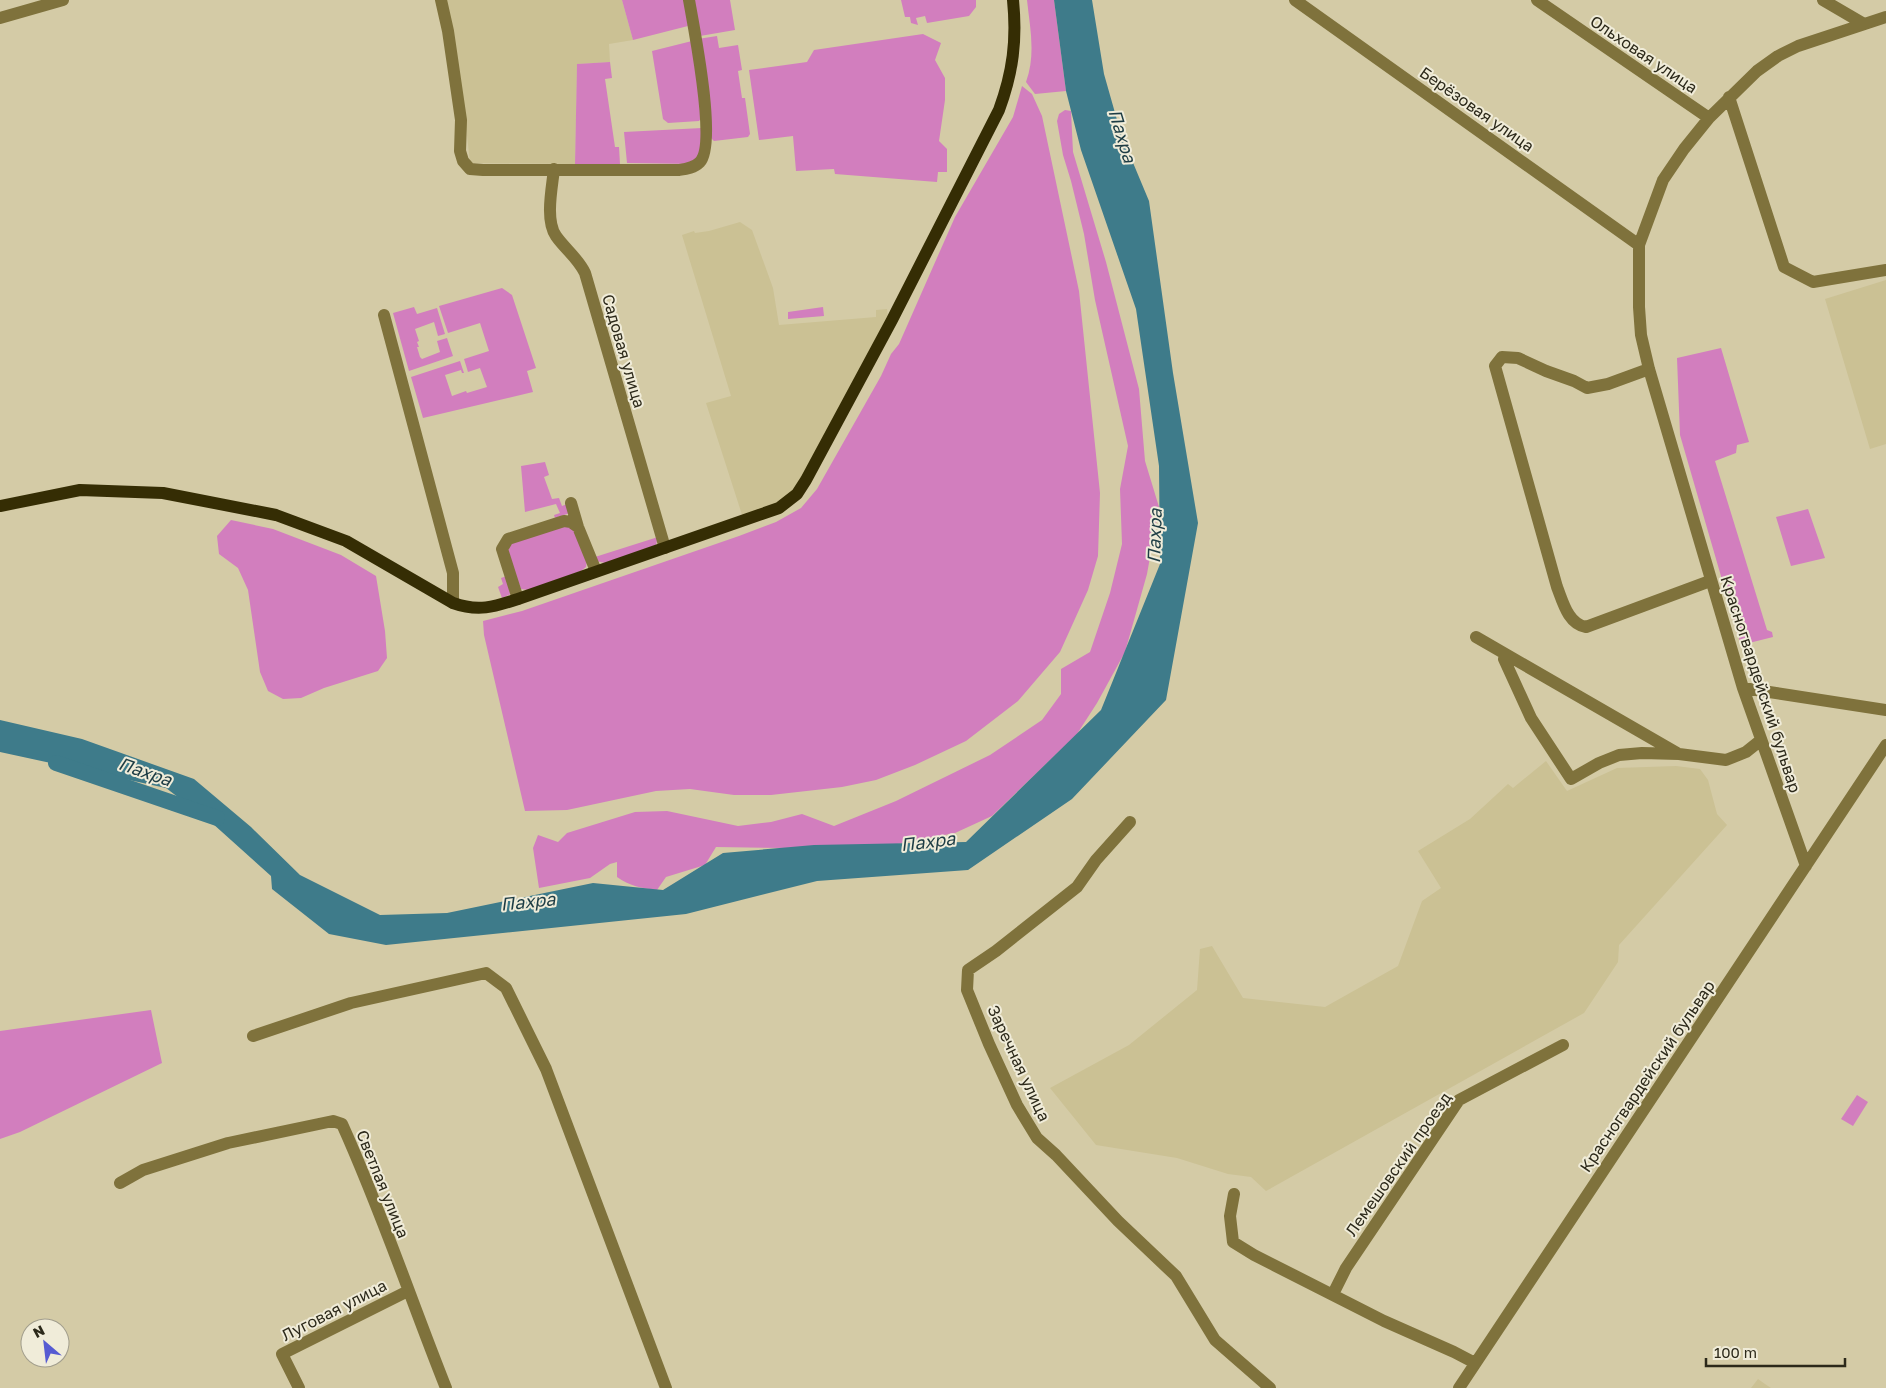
<svg xmlns="http://www.w3.org/2000/svg" width="1886" height="1388" viewBox="0 0 1886 1388" font-family="'Golos Text',sans-serif">
  <rect width="100%" height="100%" fill="#d4cba6"/>
  <!-- built -->
  <path fill="#cbc194" d="M 445,0 L 622,0 L 633,40 L 609,44 L 610,62 L 577,64 L 575,164 L 470,163 L 466,126 Z
    M 740,222 L 752,230 L 773,288 L 779,325 L 876,317 L 876,310 L 887,309 L 888,318 L 797,494 L 744,521 L 706,403 L 731,396 L 682,235 L 694,231 L 695,233 L 709,231 Z
    M 1886,280 L 1886,444 L 1870,449 L 1825,299 Z
    M 1546,761 L 1567,791 L 1617,768 L 1676,766 L 1700,769 L 1708,780 L 1717,814 L 1727,825 L 1619,945 L 1618,962 L 1584,1013 L 1266,1191 L 1251,1177 L 1228,1174 L 1177,1158 L 1096,1145 L 1050,1088 L 1129,1045 L 1197,990 L 1200,949 L 1212,946 L 1243,998 L 1325,1007 L 1398,966 L 1422,901 L 1441,888 L 1418,851 L 1470,819 L 1508,784 L 1513,788 Z
    M 1758,1379 L 1765,1384 L 1771,1388 L 1751,1388 Z"/>
  <!-- green -->
  <path fill="#d27ebe" d="M 622,0 L 684,0 L 688,26 L 633,40 Z
    M 694,0 L 730,0 L 735,30 L 700,36 Z
    M 901,0 L 976,0 L 976,7 L 969,16 L 927,23 L 925,16 L 916,18 L 918,25 L 911,23 L 910,17 L 905,17 Z
    M 1027,0 L 1054,0 L 1066,91 L 1035,94 L 1026,82 C 1036,54 1030,28 1027,0 Z
    M 923,34 L 941,43 L 935,60 L 945,78 L 945,100 L 939,141 L 947,149 L 947,172 L 938,172 L 937,182 L 835,174 L 834,169 L 796,171 L 793,136 L 759,140 L 749,70 L 807,62 L 814,50 Z
    M 717,36 L 719,48 L 738,45 L 742,70 L 738,71 L 742,98 L 745,98 L 750,134 L 748,137 L 714,141 L 711,138 L 698,39 Z
    M 692,41 L 703,116 L 699,121 L 668,123 L 663,119 L 652,51 Z
    M 610,62 L 612,78 L 605,79 L 615,147 L 619,147 L 620,164 L 575,164 L 577,64 Z
    M 1022,86 L 1032,94 L 1042,116 L 1079,291 L 1100,493 L 1098,556 L 1088,590 L 1060,652 L 1018,701 L 966,741 L 915,765 L 876,780 L 842,787 L 771,795 L 734,795 L 690,789 L 656,791 L 567,810 L 525,811 L 484,635 L 483,621 L 522,611 L 739,536 L 776,522 L 801,508 L 817,489 L 881,376 L 891,354 L 899,344 L 955,217 L 1013,117 Z
    M 1065,110 L 1071,111 L 1073,152 L 1106,262 L 1139,389 L 1145,461 L 1159,507 L 1147,574 L 1125,652 L 1097,703 L 1077,734 L 992,816 L 955,833 L 897,844 L 787,848 L 716,847 L 705,865 L 666,877 L 657,890 C 642,888 629,886 617,877 L 617,862 L 610,864 L 590,878 L 539,888 L 533,848 L 538,835 L 558,842 L 567,833 L 635,812 L 667,811 L 738,826 L 771,822 L 802,814 L 834,826 L 896,801 L 990,755 L 1042,720 L 1061,694 L 1061,669 L 1090,652 L 1110,593 L 1122,544 L 1120,489 L 1128,446 L 1095,300 L 1084,234 L 1071,181 L 1063,155 L 1057,121 L 1059,114 Z
    M 702,128 L 700,155 L 691,164 L 627,163 L 624,132 Z
    M 502,288 L 512,295 L 536,368 L 527,371 L 533,392 L 423,418 L 411,377 L 460,361 L 464,373 L 462,373 L 461,370 L 445,375 L 452,396 L 466,391 L 467,393 L 487,387 L 480,368 L 468,372 L 464,359 L 489,351 L 480,323 L 448,333 L 439,306 Z
    M 414,307 L 417,314 L 437,308 L 445,334 L 438,336 L 434,322 L 415,329 L 419,341 L 417,342 L 419,347 L 417,347 L 420,357 L 422,359 L 440,352 L 437,341 L 447,338 L 453,356 L 409,371 L 393,313 Z
    M 823,307 L 824,316 L 788,319 L 788,312 Z
    M 1721,348 L 1749,442 L 1737,445 L 1736,453 L 1715,461 L 1767,630 L 1772,632 L 1773,637 L 1741,645 L 1680,435 L 1677,358 Z
    M 545,462 L 549,475 L 544,477 L 552,499 L 559,498 L 562,506 L 567,504 L 570,513 L 555,518 L 554,515 L 560,513 L 556,504 L 525,512 L 521,466 Z
    M 1808,509 L 1825,558 L 1791,566 L 1776,517 Z
    M 231,520 L 273,529 L 341,555 L 376,576 L 385,631 L 387,658 L 378,671 L 324,688 L 301,698 L 283,699 L 268,691 L 260,672 L 248,590 L 238,568 L 219,554 L 217,536 Z
    M 571,522 L 587,561 L 586,567 L 581,571 L 528,590 L 521,589 L 504,545 Z
    M 658,537 L 656,545 L 605,563 L 596,561 L 595,557 Z
    M 507,576 L 511,594 L 502,598 L 498,587 L 503,584 L 501,578 Z
    M 151,1010 L 162,1063 L 20,1132 L 0,1139 L 0,1031 Z
    M 1857,1095 L 1868,1102 L 1853,1126 L 1841,1119 Z"/>
  <!-- water -->
  <path fill="#3e7b8a" d="M 1054,0 L 1092,0 L 1104,74 L 1121,134 L 1149,201 L 1173,373 L 1198,523 L 1166,700 L 1072,799 L 968,870 L 817,881 L 686,914 L 386,945 L 329,934 L 272,889 L 271,876 L 212,823 L 166,788 L 0,752 L 0,720 L 82,739 L 194,779 L 251,827 L 300,875 L 380,915 L 447,913 L 593,883 L 663,890 L 723,853 L 814,845 L 966,842 L 1101,710 L 1160,564 L 1159,466 L 1136,309 L 1081,150 L 1066,91 Z"/>
  <g fill="none" stroke-linecap="round" stroke-linejoin="round">
    <!-- river -->
    <path stroke="#3e7b8a" stroke-width="16" d="M 56,763 L 217,818"/>
    <!-- minor -->
    <path stroke="#7f723c" stroke-width="12" d="M 441,0 L 448,31 L 461,120 L 460,151 L 463,161 L 470,169 L 483,170 L 679,170 C 686,169 694,168 700,162 C 717,144 694,28 689,0
      M 1295,0 L 1639,245
      M 1537,0 L 1709,118
      M 1823,0 L 1864,24
      M 0,18 L 63,0
      M 1729,97 L 1784,267 L 1813,282 L 1886,270
      M 554,169 C 552,188 545,220 556,236 C 565,249 578,258 585,273 L 665,548
      M 384,315 L 453,573 L 453,603
      M 1649,369 L 1608,384 L 1587,388 L 1574,381 L 1546,371 L 1518,358 L 1502,357 L 1495,366 L 1557,587 C 1563,602 1568,624 1586,627 L 1710,581
      M 571,503 L 578,527 L 596,571
      M 518,599 L 502,549 L 508,539 L 564,521 L 571,522 L 578,527
      M 1476,637 L 1677,753
      M 1507,655 L 1504,659 L 1531,718 L 1571,779 L 1599,763 L 1619,755 L 1642,753 L 1679,754 L 1726,760 L 1746,752 L 1761,740
      M 1743,688 L 1886,710
      M 1130,822 L 1096,860 L 1077,887 L 996,951 L 968,970 L 967,990 L 989,1044 L 1017,1105 L 1037,1138 L 1056,1155 L 1118,1221 L 1176,1276 L 1215,1340 L 1270,1388
      M 1806,866 L 1743,688 L 1649,369 L 1641,335 L 1639,307 L 1639,245 L 1663,180 L 1684,149 L 1709,118 L 1757,71 L 1778,56 L 1798,46 L 1886,17
      M 253,1036 L 351,1003 L 486,973 L 506,988 L 546,1069 L 666,1388
      M 120,1183 L 143,1170 L 228,1143 L 333,1121 L 342,1124 C 381,1210 411,1300 446,1388
      M 1234,1194 L 1230,1216 L 1233,1242 L 1254,1255 L 1384,1321 L 1454,1352 L 1475,1363
      M 1333,1294 L 1346,1268 L 1459,1100 L 1563,1045
      M 299,1388 L 282,1354 L 408,1291
      M 1459,1388 L 1886,745"/>
    <!-- major -->
    <path stroke="#352d04" stroke-width="12" d="M 0,506 L 80,490 L 163,493 L 276,515 L 346,541 L 453,603 C 478,612 494,607 518,599 L 779,508 L 797,494 L 806,480 L 892,320 L 999,110 C 1013,72 1017,40 1013,0"/>
  </g>
  <g text-anchor="middle" stroke-width="4" stroke-linejoin="round" paint-order="stroke">
    <!-- street labels -->
    <g font-size="16" fill="#2c291a" stroke="#f0ecd9">
      <text transform="translate(1644 54) rotate(34)" y="6">Ольховая улица</text>
      <text transform="translate(1477 109) rotate(35)" y="6">Берёзовая улица</text>
      <text transform="translate(624 351) rotate(74)" y="6">Садовая улица</text>
      <text transform="translate(1761 684) rotate(72)" y="6">Красногвардейский бульвар</text>
      <text transform="translate(1019 1063) rotate(65)" y="6">Заречная улица</text>
      <text transform="translate(1647 1076) rotate(-56)" y="6">Красногвардейский бульвар</text>
      <text transform="translate(1398 1164) rotate(-55)" y="6">Лемешовский проезд</text>
      <text transform="translate(383 1184) rotate(68)" y="6">Светлая улица</text>
      <text transform="translate(334 1310) rotate(-27)" y="6">Луговая улица</text>
    </g>
    <!-- water labels -->
    <g font-size="18" font-style="italic" fill="#1d3c44" stroke="#f0ecd9">
      <text transform="translate(1122 136) rotate(73)" y="6">Пахра</text>
      <text transform="translate(1155 536) rotate(-88)" y="6">Пахра</text>
      <text transform="translate(145 772) rotate(19)" y="6">Пахра</text>
      <text transform="translate(928 842) rotate(-7)" y="6">Пахра</text>
      <text transform="translate(528 902) rotate(-6)" y="6">Пахра</text>
    </g>
  </g>
  <!-- north arrow -->
  <g transform="translate(45 1343) rotate(332)"><circle r="24" fill="#f0ecd9" stroke="#a29e8d"/>
  <path d="M0-4L9 19L0 12L-9 19Z" fill="#565bd2"/>
  <text y="-8" font-size="14" font-weight="bold" text-anchor="middle" fill="#2c291a">N</text>
  </g>
  <!-- scale -->
  <path d="M1706 1358v8h139v-8" fill="none" stroke="#2c291a" stroke-width="2.5"/>
  <text x="1714" y="1358" font-size="15" fill="#2c291a" stroke="#f0ecd9" stroke-width="4" paint-order="stroke">100 m</text>
</svg>
